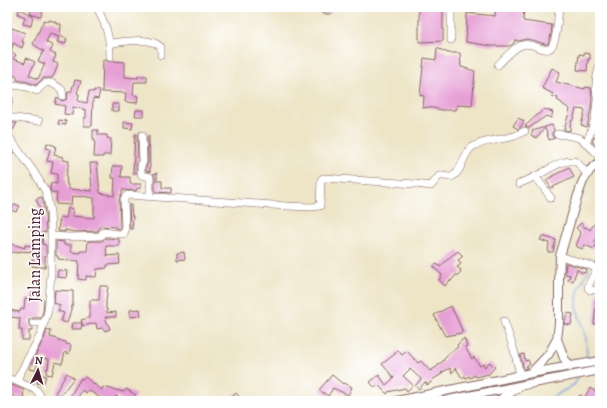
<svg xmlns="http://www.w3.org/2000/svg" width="607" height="408" viewBox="0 0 607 408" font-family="Alegreya,serif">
  <rect width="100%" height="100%" fill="#fff"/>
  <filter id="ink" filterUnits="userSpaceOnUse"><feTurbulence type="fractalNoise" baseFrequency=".025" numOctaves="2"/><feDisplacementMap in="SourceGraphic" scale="8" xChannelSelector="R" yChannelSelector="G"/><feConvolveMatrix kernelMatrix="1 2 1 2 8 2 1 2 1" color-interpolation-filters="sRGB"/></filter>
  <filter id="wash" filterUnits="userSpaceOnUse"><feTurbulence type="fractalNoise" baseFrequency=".012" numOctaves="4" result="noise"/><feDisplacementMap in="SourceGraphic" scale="16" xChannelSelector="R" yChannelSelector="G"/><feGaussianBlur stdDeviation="0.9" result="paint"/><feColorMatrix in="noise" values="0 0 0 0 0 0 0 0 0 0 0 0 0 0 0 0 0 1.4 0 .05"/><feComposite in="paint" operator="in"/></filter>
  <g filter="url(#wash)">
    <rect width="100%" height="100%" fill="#eee5c7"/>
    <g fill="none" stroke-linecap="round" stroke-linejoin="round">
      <!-- stream -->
      <path stroke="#6fa0d9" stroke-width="1.5" d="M 592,264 L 600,248
        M 586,359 L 587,357 L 586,338 L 577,309 L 577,300 L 579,288 L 590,268
        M 543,401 L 553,397 L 575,384 L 578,377"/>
    </g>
    <g id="blocks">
      <!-- building -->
      <path fill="#e69fd5" d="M 31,7 L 43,8 L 41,17 L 30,14 Z
        M 322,7 L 330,7 L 331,14 L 322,14 Z
        M 419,7 L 443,7 L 443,41 L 419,42 Z
        M 496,7 L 524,7 L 523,21 L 552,25 L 551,35 L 548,44 L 545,44 L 532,40 L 526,39 L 519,41 L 515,40 L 514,43 L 510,46 L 491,46 L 466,42 L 467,13 L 495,16 Z
        M 19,9 L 33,16 L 31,26 L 23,24 L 25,17 L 18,14 Z
        M 44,20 L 49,22 L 49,20 L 56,22 L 56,24 L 61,24 L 60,36 L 67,39 L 65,44 L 57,42 L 59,37 L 50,34 L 46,42 L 53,46 L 50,52 L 56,55 L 53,62 L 58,64 L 55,73 L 52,78 L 44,78 L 40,81 L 36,85 L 28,82 L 17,80 L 17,76 L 7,75 L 7,56 L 11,51 L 16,55 L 13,59 L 25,63 L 26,58 L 35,62 L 29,75 L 38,79 L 45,64 L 38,61 L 44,51 L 33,44 Z
        M 12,28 L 25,33 L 22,42 L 24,42 L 22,48 L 13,43 L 12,49 L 7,48 Z
        M 437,48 L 448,53 L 460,53 L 461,67 L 475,71 L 472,106 L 457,105 L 455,110 L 442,110 L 428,107 L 423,108 L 424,96 L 420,95 L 424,58 L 436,60 Z
        M 584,53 L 590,54 L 590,59 L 588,59 L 587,71 L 577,70 L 579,54 L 584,55 Z
        M 103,60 L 106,60 L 110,62 L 113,61 L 125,62 L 125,77 L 138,78 L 138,76 L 147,76 L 147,82 L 134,82 L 133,95 L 138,96 L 137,103 L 125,102 L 126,93 L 102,92 Z
        M 552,68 L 560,72 L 556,82 L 585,89 L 585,87 L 591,88 L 592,98 L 591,109 L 587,127 L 581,125 L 585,110 L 576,109 L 573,120 L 572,120 L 570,126 L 570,131 L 564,130 L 570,109 L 562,104 L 562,103 L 557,100 L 558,98 L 552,96 L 553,94 L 542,88 Z
        M 75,80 L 81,81 L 77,93 L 79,94 L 78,101 L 87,103 L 89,91 L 94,92 L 94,90 L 100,91 L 98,99 L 93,98 L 92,126 L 84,126 L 84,118 L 86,118 L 86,110 L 73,107 L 72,115 L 64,114 L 65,106 L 55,104 L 57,97 L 58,98 L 62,101 L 67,99 L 68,92 L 71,92 Z
        M 7,97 L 13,98 L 10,112 L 7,112 Z
        M 112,104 L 119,104 L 119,111 L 112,111 Z
        M 544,109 L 553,112 L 551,118 L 546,116 L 529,128 L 525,126 Z
        M 136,110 L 144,110 L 144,116 L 135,116 Z
        M 518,118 L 524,121 L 521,127 L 518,129 L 513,126 Z
        M 59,120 L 66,121 L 66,125 L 58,124 Z
        M 124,122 L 133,123 L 132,129 L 124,128 Z
        M 12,123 L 17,123 L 13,130 L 9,127 Z
        M 552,125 L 554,130 L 552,133 L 552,136 L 555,138 L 549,140 L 545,128 L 536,138 L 531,135 L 533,132 L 532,131 Z
        M 93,130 L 98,130 L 98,135 L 107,135 L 107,138 L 111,139 L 110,155 L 103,155 L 103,157 L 94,157 L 95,139 L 93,139 Z
        M 135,134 L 137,134 L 138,161 L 136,165 L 136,174 L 133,174 Z
        M 147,136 L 149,136 L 150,172 L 146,171 L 146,167 L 148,162 Z
        M 594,137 L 600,139 L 600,149 L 592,142 Z
        M 7,143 L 14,152 L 10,156 L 7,154 Z
        M 47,143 L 56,146 L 54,155 L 63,157 L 62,160 L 69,161 L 66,176 L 67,185 L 68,185 L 68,189 L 92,191 L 90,163 L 97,163 L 100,193 L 114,196 L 115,178 L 112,178 L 113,166 L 122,166 L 121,177 L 130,177 L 130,184 L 141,184 L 141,188 L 136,189 L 136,191 L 122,190 L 122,193 L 119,199 L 120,229 L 115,228 L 115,227 L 100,226 L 98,231 L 75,232 L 65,230 L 65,232 L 58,231 L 60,217 L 66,218 L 68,208 L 73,209 L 72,216 L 94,218 L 94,198 L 81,196 L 81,197 L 72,196 L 71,205 L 56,204 L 57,193 L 51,192 L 50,189 L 51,183 L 57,184 L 57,174 L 51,173 L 53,162 L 47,161 L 50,149 L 46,148 Z
        M 569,167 L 574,177 L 551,188 L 546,180 Z
        M 157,173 L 157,181 L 162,181 L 162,188 L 171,188 L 171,193 L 155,192 L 155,177 L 153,174 Z
        M 42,197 L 45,213 L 46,233 L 43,232 L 42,244 L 46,245 L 46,256 L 45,256 L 45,267 L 39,267 L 32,266 L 34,252 L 19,251 L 19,253 L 12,252 L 11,253 L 7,253 L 7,244 L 15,245 L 25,248 L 25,245 L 33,246 L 33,243 L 34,243 L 36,231 L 32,231 L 33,223 L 36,210 L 41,211 L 36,199 Z
        M 15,204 L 20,206 L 16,212 L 11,210 Z
        M 129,205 L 131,205 L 132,216 L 133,216 L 132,229 L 130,229 Z
        M 600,215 L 600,235 L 594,242 L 597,243 L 594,249 L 585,245 L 582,249 L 576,246 L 581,233 L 576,228 L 581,223 L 585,228 L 586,227 L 590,230 Z
        M 542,236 L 556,240 L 553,252 L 548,252 L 549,243 L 540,240 Z
        M 105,238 L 119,239 L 119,246 L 106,246 L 107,256 L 119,255 L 120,264 L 107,265 L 107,268 L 97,269 L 96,277 L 86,276 L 86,280 L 78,279 L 79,261 L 58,259 L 58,256 L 56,256 L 56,241 L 64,242 L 64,245 L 71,245 L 71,252 L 80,253 L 80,251 L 87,251 L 88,241 L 102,241 Z
        M 458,251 L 463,256 L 458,260 L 461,264 L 457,267 L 461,270 L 459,275 L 456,275 L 451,281 L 450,280 L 445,286 L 439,280 L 442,275 L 433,267 L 437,264 L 440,267 L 450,257 Z
        M 184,252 L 185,259 L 177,260 L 177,253 Z
        M 566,263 L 586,269 L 585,273 L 581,272 L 577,269 L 573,281 L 568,280 L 570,275 L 565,274 Z
        M 58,270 L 67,271 L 66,278 L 57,277 Z
        M 100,286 L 108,286 L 106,301 L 106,309 L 107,309 L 107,313 L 116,312 L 116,317 L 105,317 L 110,329 L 105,331 L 103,328 L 97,329 L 96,323 L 83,326 L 81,320 L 89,318 L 89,313 L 90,313 L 90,300 L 99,300 Z
        M 55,290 L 73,291 L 73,303 L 67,323 L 61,321 L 64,313 L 58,311 L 60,305 L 54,303 Z
        M 32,293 L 38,294 L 37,299 L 44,300 L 43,311 L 41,318 L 33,318 L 29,320 L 29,325 L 32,328 L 32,331 L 29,331 L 29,340 L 22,340 L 22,330 L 19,330 L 20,318 L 8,317 L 9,310 L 20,312 L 21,309 L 24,309 L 25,298 L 31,299 Z
        M 600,294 L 600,325 L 594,324 L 596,305 L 595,304 L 597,295 Z
        M 451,306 L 462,330 L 462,333 L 445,336 L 434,315 Z
        M 140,309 L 141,316 L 130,317 L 130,310 Z
        M 567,313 L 573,314 L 571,325 L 564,324 Z
        M 72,323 L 82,323 L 81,329 L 71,329 Z
        M 47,330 L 51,331 L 50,337 L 58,339 L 58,340 L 66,342 L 66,344 L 71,345 L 69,354 L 65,352 L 62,364 L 55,362 L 52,375 L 46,374 L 47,368 L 48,369 L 49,359 L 39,358 L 36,370 L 29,369 L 44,338 Z
        M 464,338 L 467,346 L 465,347 L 472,359 L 474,357 L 480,366 L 483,364 L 485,367 L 489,362 L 495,367 L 489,374 L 476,377 L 475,375 L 470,378 L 469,376 L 466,378 L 465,376 L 462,378 L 456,368 L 452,373 L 450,368 L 441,373 L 442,374 L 432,380 L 433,381 L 427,385 L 425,382 L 419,389 L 415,386 L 421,379 L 410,369 L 403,376 L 413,385 L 407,391 L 405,388 L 388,392 L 387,394 L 378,385 L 375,388 L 370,382 L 379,375 L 386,385 L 394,378 L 382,364 L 395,354 L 395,353 L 398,350 L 402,355 L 407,351 L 418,363 L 421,361 L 430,371 L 438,366 L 438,365 L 444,360 L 444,359 L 449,354 L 449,353 L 458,347 L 457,345 Z
        M 524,354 L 525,361 L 528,360 L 530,364 L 526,366 L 527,368 L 524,369 L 520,355 Z
        M 67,373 L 74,378 L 60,396 L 55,393 Z
        M 40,374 L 46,376 L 43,385 L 37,383 Z
        M 332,375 L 343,384 L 344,383 L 352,387 L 348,395 L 333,388 L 328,396 L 319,390 Z
        M 85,377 L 102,390 L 103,387 L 124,392 L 126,389 L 136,395 L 131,401 L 124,401 L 116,396 L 115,401 L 100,401 L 101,398 L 88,390 L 86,393 L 82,390 L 76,401 L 74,401 L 69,398 L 81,378 L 83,379 Z
        M 7,383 L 24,390 L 23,394 L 24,394 L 23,396 L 26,401 L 24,401 L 7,393 Z
        M 590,388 L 600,394 L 600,401 L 577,401 L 580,395 L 584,398 Z
        M 236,393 L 243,401 L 228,401 Z"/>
    </g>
  </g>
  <g filter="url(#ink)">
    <use href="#blocks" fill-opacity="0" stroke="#836462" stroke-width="1"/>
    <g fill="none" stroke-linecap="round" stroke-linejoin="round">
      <defs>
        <path id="minor" d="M 97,7 C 106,26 110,36 110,57
          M 451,40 L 451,7
          M 110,43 C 125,42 149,36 161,47 L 161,55
          M 498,65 C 504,59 514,47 522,45 C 527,43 535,46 540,48 C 543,49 547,50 549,49 C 557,46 558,15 559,7
          M 7,84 L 27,87 L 37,91 C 39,89 41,86 44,84 C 50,80 57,86 62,90 L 63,96
          M 7,117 L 39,121
          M 7,134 L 34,172 L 46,192 L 48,201 L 50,212 L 51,229 L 51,274 L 48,311 L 40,336 L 16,381
          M 557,134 L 566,135 L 580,138 L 600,156
          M 142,135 L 143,162 L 141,165 L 141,174 C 143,177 147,175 150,177 L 150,197
          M 586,143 C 593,129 597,113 597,98 C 597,94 596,91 596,88 C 595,80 598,71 600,64
          M 536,177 L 551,198
          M 519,184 C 524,181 531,179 536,176 C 548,171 563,157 577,162 L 587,174
          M 51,236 L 70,237 L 101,236 L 103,232 L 119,234 L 124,234 L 125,230 L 124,199 L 125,197 L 128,195 L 287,206 L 311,207 L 320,206 L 321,180 L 323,178 L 416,184 L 431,186 L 439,176 C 442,175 447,177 451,177 C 462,174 463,153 472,147 C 484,140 498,140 511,137 C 516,136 520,133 525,131
          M 560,256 L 589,265 L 600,270
          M 597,290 L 590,290 L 588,288 L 588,286 L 597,269
          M 504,321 L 514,350 L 520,375
          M 33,323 L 44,323
          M 7,378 L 16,381 L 36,390 L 38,392 L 43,401"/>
        <path id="major" d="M 557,339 L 564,358 L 570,367
          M 531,373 L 548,355 L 557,339 L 559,323 L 559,280 L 560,256 L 577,198 L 583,181 L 590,170 L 600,162
          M 397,401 L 531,373 L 600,361
          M 443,401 L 600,370
          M 498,401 L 508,394 L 517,389"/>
      </defs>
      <!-- minor casing -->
      <use href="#minor" stroke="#836462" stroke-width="8"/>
      <!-- major casing -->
      <use href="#major" stroke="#836462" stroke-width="10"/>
      <!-- minor -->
      <use href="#minor" stroke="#fff" stroke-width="7"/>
      <!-- major -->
      <use href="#major" stroke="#fff" stroke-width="8"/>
    </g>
  </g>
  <g text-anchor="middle" stroke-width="3" stroke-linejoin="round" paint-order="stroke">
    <!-- street labels -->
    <g font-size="16" fill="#4a1f2b" stroke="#fff">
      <text transform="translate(34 255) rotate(-90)" y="6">Jalan Lamping</text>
    </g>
  </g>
  <!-- margin -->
  <rect width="607" height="408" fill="none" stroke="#fff" stroke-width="24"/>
  <!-- north arrow -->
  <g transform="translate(38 370) rotate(5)" stroke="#ffffff" stroke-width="3" paint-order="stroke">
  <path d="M0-3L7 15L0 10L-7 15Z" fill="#4a1f2b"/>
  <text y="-6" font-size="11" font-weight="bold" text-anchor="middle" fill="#4a1f2b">N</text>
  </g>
</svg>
